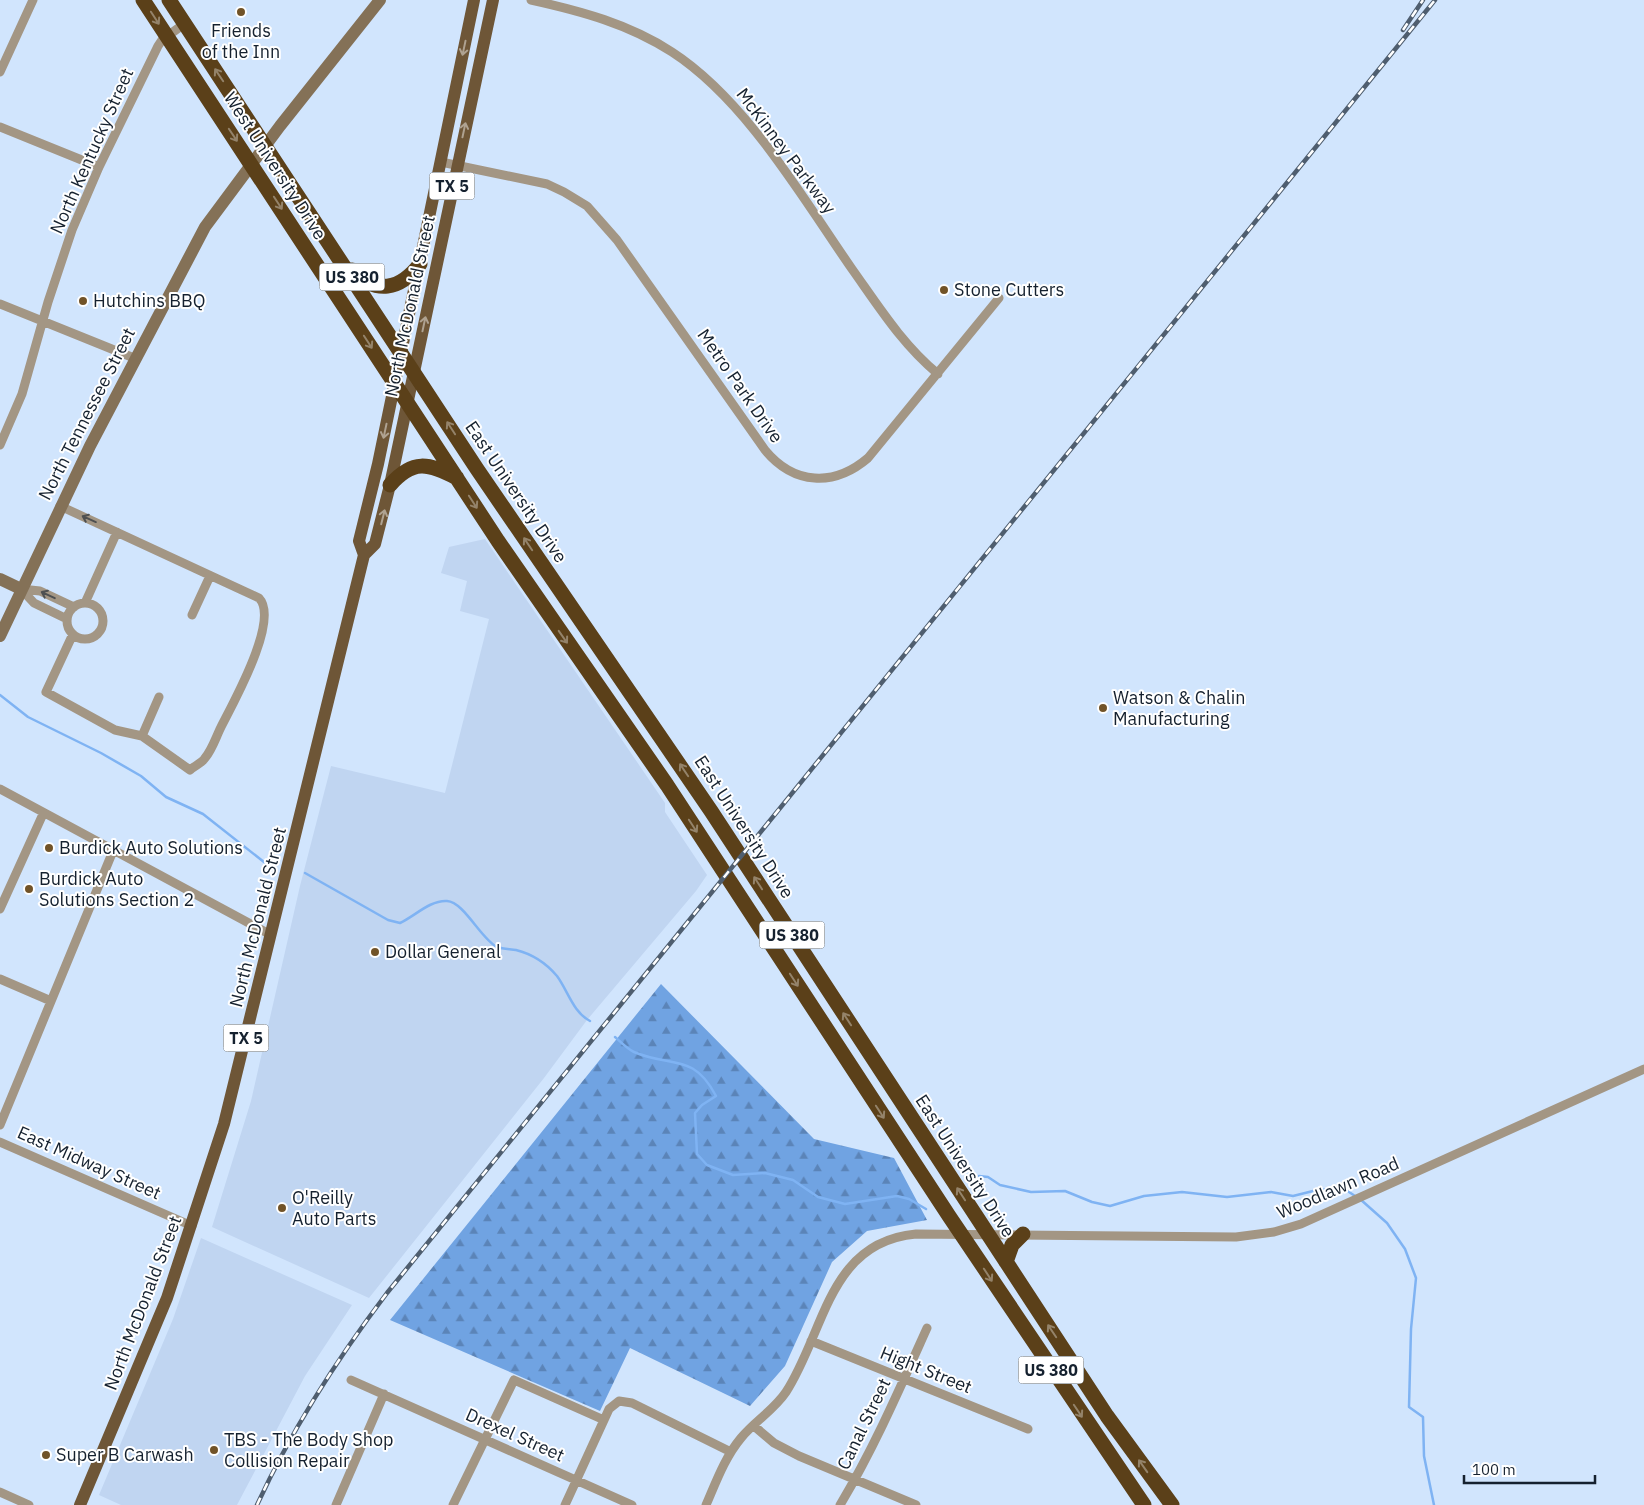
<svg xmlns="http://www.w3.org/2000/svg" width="1644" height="1505" viewBox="0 0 1644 1505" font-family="'IBM Plex Sans',sans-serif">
  <defs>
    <pattern id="forest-firs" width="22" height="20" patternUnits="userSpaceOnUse" patternTransform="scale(1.25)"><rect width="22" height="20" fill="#70a3e2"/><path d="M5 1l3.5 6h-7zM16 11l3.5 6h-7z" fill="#5b84b8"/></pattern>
  </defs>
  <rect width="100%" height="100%" fill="#d1e5fd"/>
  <!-- built -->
  <path fill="#c0d5f1" d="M 485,539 L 665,803 L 665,812 L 707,875 L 696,891 L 587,1020 L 544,1078 L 369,1298 L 212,1227 L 251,1101 L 300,886 L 331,766 L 445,793 L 489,619 L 460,611 L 467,581 L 441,573 L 449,547 Z
    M 201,1238 L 352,1305 L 305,1376 L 237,1505 L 121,1505 L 99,1495 L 173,1319 Z"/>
  <!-- forest -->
  <path fill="url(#forest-firs)" d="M 661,984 L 814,1139 L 894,1158 L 927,1220 L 867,1231 L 832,1262 L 785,1366 L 750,1406 L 630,1348 L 600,1411 L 390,1320 Z"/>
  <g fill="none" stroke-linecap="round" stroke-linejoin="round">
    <!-- stream -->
    <path stroke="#7fb3f3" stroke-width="2.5" d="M 0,695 L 28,717 L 101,753 L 141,776 L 166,797 L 203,814 L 269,866
      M 305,873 L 388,920 L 400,923 C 415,916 430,900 447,901 C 464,902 481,939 497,947 C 503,949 510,949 516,950 C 532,954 546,963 557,976 C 568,991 573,1012 590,1021
      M 615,1037 C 621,1042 627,1049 634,1052 C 671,1068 693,1052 716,1096 L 702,1105 L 695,1113 L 697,1154 L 707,1165 L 733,1175 L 765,1173 L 793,1180 L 818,1197 L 845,1204 L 897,1196 L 909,1199 L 926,1209
      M 979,1176 L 988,1177 L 1000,1185 L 1031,1192 L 1065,1191 L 1092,1202 L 1110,1206 L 1144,1196 L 1182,1192 L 1227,1197 L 1271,1192 L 1293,1196 L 1317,1190 L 1343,1188 L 1355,1196
      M 1360,1199 L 1387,1223 L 1405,1249 L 1416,1278 L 1411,1329 L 1409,1407 L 1423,1417 L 1424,1456 L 1434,1505"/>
    <!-- street -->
    <path stroke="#a39684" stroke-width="9" d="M 531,0 C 581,11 629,24 672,52 C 746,100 802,197 852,269 C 879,307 902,344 938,374
      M 0,72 L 33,0
      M 0,127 L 99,167
      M 441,162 L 547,184 L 564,192 L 587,206 L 617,240 L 765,450 C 794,485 834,487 868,458 L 999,298
      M 0,304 L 134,358
      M 0,445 L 22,394 L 48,302 L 72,230 L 99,167 L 158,46 L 162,40 L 184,24
      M 60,506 L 259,598 C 280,620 233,703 221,727 C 216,737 212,750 205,758 C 202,763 194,766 190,770 L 142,736 L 115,730 L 46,692 L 73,634
      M 21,589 L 40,591 L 74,607
      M 21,589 L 34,603 L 67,619
      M 85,603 L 117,532
      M67 621a18 18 0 1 1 36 0a18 18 0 1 1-36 0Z
      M 192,615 L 210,576
      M 142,736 L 159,697
      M 0,789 L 271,935
      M 0,909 L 43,814
      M 0,979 L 51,1001
      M 0,1125 L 113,851
      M 0,1142 L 192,1226
      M 811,1341 L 1028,1429
      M 351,1380 L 632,1505
      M 754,1426 L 774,1443 L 799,1456 L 916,1505
      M 0,1492 L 29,1505
      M 336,1505 L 384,1394
      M 453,1505 L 514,1380 L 604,1420
      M 565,1505 L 609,1409 L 619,1401 L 632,1403 L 731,1452
      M 706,1505 C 716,1482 725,1457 741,1438 C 755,1421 774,1410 786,1392 C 825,1332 828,1242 916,1234 L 1236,1237 L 1274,1232 L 1301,1224 L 1644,1069
      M 840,1505 C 874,1448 900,1388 927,1328"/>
    <!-- secondary -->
    <path stroke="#847157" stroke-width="12" d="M 0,579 L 21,589
      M 0,636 L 90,446 L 205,227 L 280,126 L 380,0"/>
    <!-- primary -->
    <path stroke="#6e5637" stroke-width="12" d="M 364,555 L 359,541 L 378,464 L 474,0
      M 80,1505 L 167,1298 L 224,1124 L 364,555 L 375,544 L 390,485 L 493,0"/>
    <!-- highway -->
    <path stroke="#5b4019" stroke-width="15" d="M 143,0 L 498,541 L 667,785 L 949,1216 L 1144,1505
      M 169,0 L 477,469 L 711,811 L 1107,1416 L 1172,1505
      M 352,270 C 376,295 400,290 420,264
      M 390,485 C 413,459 428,463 457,478
      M 1006,1262 L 1012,1245 L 1023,1234"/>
    <defs>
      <path id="rail" d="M 1403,30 L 1423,0
        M 257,1505 C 292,1429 337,1359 387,1293 L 1435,0"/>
    </defs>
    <!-- rail casing -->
    <use href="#rail" stroke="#4f5e6f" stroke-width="4.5"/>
    <!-- rail -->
    <use href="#rail" stroke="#fff" stroke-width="2.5" stroke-dasharray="8" stroke-linecap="butt"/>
  </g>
  <!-- one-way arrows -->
  <defs><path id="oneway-shaft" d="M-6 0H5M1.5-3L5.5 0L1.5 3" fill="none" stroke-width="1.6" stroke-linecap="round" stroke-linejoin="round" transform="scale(1.25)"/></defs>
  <g stroke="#94836a">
    <use href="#oneway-shaft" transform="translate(155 18) rotate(57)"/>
    <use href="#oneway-shaft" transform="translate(219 75) rotate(-124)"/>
    <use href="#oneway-shaft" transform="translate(233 135) rotate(56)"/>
    <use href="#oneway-shaft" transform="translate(278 203) rotate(57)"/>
    <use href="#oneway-shaft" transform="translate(368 342) rotate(57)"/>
    <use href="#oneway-shaft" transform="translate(451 428) rotate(-123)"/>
    <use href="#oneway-shaft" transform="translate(473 502) rotate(57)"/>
    <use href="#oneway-shaft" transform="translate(528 544) rotate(-124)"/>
    <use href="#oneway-shaft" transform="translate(563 637) rotate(55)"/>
    <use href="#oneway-shaft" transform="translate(684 770) rotate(-124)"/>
    <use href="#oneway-shaft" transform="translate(693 826) rotate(57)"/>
    <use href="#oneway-shaft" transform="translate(758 883) rotate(-123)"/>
    <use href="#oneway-shaft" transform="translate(794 980) rotate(57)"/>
    <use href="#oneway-shaft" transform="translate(847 1019) rotate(-123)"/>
    <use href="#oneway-shaft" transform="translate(880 1112) rotate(57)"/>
    <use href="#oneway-shaft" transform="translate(961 1194) rotate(-123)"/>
    <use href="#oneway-shaft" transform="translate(988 1275) rotate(57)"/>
    <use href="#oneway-shaft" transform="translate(1052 1331) rotate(-124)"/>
    <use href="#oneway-shaft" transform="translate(1078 1411) rotate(56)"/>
    <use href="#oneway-shaft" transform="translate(1143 1466) rotate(-125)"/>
  </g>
  <g stroke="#afa291">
    <use href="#oneway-shaft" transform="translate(464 48) rotate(102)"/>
    <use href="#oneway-shaft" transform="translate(464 130) rotate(-78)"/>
    <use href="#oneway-shaft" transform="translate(424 324) rotate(-78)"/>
    <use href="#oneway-shaft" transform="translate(385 431) rotate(102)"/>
    <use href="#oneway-shaft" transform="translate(383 517) rotate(-76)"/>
  </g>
  <g stroke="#4e5051">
    <use href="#oneway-shaft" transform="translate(89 519) rotate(-156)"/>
    <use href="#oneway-shaft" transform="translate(48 595) rotate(-155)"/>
  </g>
  <!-- markers -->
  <g fill="#715328" stroke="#fff" stroke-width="2">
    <circle cx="241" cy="12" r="5"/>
    <circle cx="944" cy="290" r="5"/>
    <circle cx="83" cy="301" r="5"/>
    <circle cx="1103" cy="708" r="5"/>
    <circle cx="49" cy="848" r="5"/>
    <circle cx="29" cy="889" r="5"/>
    <circle cx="375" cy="952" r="5"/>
    <circle cx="282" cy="1208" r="5"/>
    <circle cx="214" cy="1450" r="5"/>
    <circle cx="46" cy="1455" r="5"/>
  </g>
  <g text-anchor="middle" stroke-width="4" stroke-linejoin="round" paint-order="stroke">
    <!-- shield labels -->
    <g fill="#fff" stroke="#5b646d" stroke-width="1">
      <rect x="429.5" y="172.5" width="45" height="27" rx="4"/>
      <rect x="319.5" y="263.5" width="65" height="27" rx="4"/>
      <rect x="759.5" y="921.5" width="65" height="27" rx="4"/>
      <rect x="223.5" y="1024.5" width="45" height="27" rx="4"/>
      <rect x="1018.5" y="1356.5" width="65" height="27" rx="4"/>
    </g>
    <g font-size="16" font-weight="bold" fill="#15212f">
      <text x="452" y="192">TX 5</text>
      <text x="352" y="283">US 380</text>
      <text x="792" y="941">US 380</text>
      <text x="246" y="1044">TX 5</text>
      <text x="1051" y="1376">US 380</text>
    </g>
    <!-- poi labels -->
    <g font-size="18" fill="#15212f" stroke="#fff" text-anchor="start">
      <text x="241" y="37" text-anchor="middle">Friends<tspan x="241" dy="21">of the Inn</tspan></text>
      <text x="954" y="296">Stone Cutters</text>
      <text x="93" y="307">Hutchins BBQ</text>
      <text x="1113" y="704">Watson &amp; Chalin<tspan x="1113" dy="21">Manufacturing</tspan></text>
      <text x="59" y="854">Burdick Auto Solutions</text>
      <text x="39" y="885">Burdick Auto<tspan x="39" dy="21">Solutions Section 2</tspan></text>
      <text x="385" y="958">Dollar General</text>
      <text x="292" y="1204">O'Reilly<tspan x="292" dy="21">Auto Parts</tspan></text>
      <text x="224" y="1446">TBS - The Body Shop<tspan x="224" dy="21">Collision Repair</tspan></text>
      <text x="56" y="1461">Super B Carwash</text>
    </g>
    <!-- street labels -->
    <g font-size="18" fill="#15212f" stroke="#fff">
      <text transform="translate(92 151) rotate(-66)" y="6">North Kentucky Street</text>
      <text transform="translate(786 151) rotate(53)" y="6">McKinney Parkway</text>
      <text transform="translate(275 166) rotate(57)" y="6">West University Drive</text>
      <text transform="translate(410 306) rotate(-78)" y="6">North McDonald Street</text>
      <text transform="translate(740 386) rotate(55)" y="6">Metro Park Drive</text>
      <text transform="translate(87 414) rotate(-63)" y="6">North Tennessee Street</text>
      <text transform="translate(516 492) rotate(56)" y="6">East University Drive</text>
      <text transform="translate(744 827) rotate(57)" y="6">East University Drive</text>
      <text transform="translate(258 917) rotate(-76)" y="6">North McDonald Street</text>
      <text transform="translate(89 1163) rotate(24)" y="6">East Midway Street</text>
      <text transform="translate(965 1166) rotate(57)" y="6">East University Drive</text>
      <text transform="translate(1338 1188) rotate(-23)" y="6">Woodlawn Road</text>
      <text transform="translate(143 1303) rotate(-69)" y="6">North McDonald Street</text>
      <text transform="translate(926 1370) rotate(22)" y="6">Hight Street</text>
      <text transform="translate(864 1424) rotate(-64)" y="6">Canal Street</text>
      <text transform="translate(515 1435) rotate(24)" y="6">Drexel Street</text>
    </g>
  </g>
  <!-- scale -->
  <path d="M1464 1475v8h131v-8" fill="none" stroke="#15212f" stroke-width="2.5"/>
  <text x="1472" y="1475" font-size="15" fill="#15212f" stroke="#ffffff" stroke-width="4" paint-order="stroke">100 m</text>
</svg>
